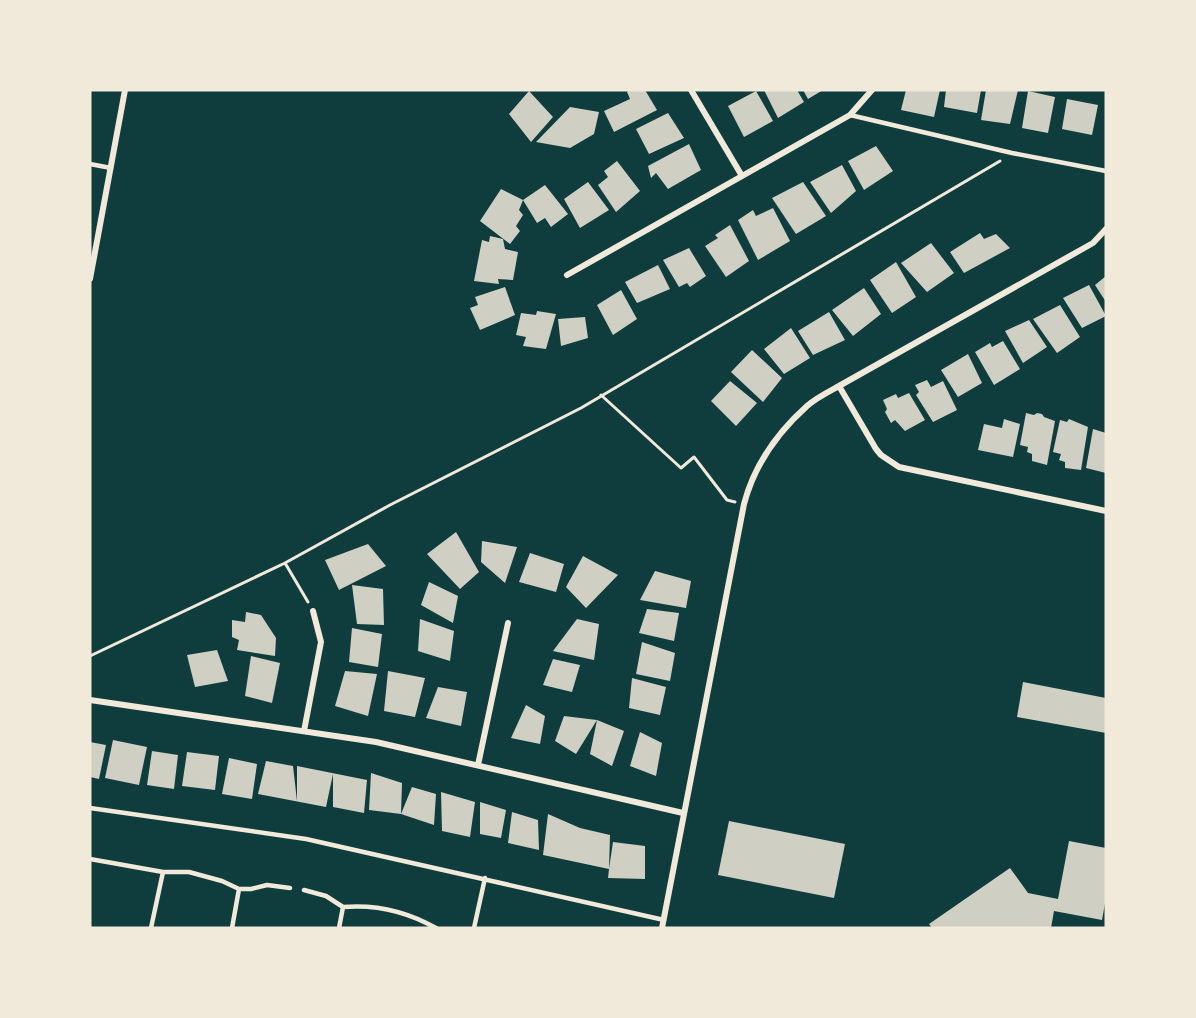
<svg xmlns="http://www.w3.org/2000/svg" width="1196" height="1018" viewBox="0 0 1196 1018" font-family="Mulish,sans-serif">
  <rect width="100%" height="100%" fill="#0f3d3e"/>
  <!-- building -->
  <path fill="#cfcfc3" d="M 629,90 L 645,90 L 657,110 L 614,132 L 604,111 L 630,99 L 627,92 Z
    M 764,90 L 797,90 L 804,102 L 778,118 Z
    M 803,90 L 823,90 L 808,99 Z
    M 906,90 L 940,90 L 934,117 L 901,110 Z
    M 946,90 L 981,90 L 977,113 L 944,107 Z
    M 986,90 L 1018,90 L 1010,124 L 981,120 Z
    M 529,91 L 553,117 L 531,142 L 509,114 Z
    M 756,91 L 773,121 L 744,137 L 728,106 Z
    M 1028,91 L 1055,97 L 1048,133 L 1022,128 Z
    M 1067,99 L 1098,105 L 1092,135 L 1062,129 Z
    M 570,107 L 599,112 L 594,134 L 570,148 L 536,142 Z
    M 668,113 L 684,138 L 649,154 L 636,129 Z
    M 689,144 L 701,170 L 668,189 L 656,173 L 651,178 L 648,166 Z
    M 876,146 L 893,171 L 864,190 L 848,161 Z
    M 617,161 L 640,191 L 616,212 L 598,185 L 608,177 L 604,171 Z
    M 842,165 L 856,191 L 831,213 L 810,182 Z
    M 588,182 L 609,210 L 580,228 L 564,199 Z
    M 803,182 L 826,216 L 796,234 L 772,198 Z
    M 545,185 L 568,214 L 551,227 L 545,218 L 537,223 L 523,200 Z
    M 501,189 L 523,200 L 519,210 L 523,215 L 516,226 L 520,231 L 510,244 L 480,221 Z
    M 773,208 L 790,241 L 758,260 L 738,220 L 753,210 L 756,216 Z
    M 730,225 L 749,261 L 726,277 L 705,246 L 718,238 L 715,235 Z
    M 980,233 L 984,239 L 996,234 L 1010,248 L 964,273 L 950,252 Z
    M 490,236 L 503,239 L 505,249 L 518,252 L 513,280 L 498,279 L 499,284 L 474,281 L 482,240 L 489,242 Z
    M 931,243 L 954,273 L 927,292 L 901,263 Z
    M 689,248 L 706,276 L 690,287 L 687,283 L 679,287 L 663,260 Z
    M 896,262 L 916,297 L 892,313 L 870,280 Z
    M 658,265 L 670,289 L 637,303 L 625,282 Z
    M 1106,276 L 1106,302 L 1095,285 Z
    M 1089,285 L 1106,316 L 1082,328 L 1063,298 Z
    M 505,287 L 515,315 L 480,330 L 470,308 L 478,305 L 475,297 Z
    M 864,288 L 881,314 L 853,336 L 832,310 Z
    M 621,290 L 637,319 L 613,335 L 597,305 Z
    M 1060,305 L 1080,337 L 1057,353 L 1033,319 Z
    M 537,311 L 556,314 L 546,349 L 523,346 L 526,337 L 516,335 L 521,313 L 536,315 Z
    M 829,312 L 845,340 L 813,355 L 798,331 Z
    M 585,317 L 588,338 L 561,346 L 558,319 Z
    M 1029,320 L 1047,347 L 1023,363 L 1005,331 Z
    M 791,328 L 810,358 L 784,374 L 764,349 Z
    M 1003,341 L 1020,369 L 994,385 L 975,352 L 990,343 L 992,347 Z
    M 752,350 L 782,378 L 763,402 L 731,372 Z
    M 968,354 L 982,383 L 958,397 L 941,370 Z
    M 927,380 L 931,387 L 943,381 L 957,410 L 933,422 L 916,395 L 919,392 L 915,385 Z
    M 730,381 L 757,403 L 736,426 L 711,401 Z
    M 909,393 L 925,420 L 905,431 L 895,420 L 891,423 L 885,412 L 887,409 L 883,400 L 896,394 L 898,398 Z
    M 1026,413 L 1034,415 L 1037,413 L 1042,414 L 1044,417 L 1055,421 L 1047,465 L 1032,461 L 1032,454 L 1027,452 L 1028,447 L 1020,445 Z
    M 1004,419 L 1020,424 L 1013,457 L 978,450 L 984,424 L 1002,428 Z
    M 1069,419 L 1088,427 L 1081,470 L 1065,468 L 1065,462 L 1059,460 L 1061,454 L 1053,452 L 1060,420 L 1067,422 Z
    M 1093,429 L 1106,433 L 1106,473 L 1086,468 Z
    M 456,532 L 479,572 L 460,589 L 427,554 Z
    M 482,541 L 517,547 L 505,583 L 481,562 Z
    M 368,544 L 386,566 L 339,590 L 325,560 Z
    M 530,553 L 564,564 L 556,592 L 519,582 Z
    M 583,556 L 618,575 L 586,608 L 566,587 Z
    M 655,571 L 691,581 L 686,608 L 640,600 Z
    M 429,582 L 458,596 L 453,623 L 421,605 Z
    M 352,585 L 383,589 L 384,625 L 357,624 Z
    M 647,609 L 679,613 L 674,641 L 639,633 Z
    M 246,612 L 261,615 L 276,638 L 275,656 L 237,650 L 239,640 L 232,637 L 232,620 L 245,622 Z
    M 420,619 L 454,631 L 450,661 L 418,651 Z
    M 577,619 L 599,624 L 594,660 L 553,651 Z
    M 352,628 L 382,634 L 378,667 L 349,662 Z
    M 642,642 L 675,653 L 670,681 L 636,674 Z
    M 217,650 L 228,681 L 195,687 L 187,655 Z
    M 251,656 L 280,663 L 272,703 L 245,696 Z
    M 553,659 L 580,665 L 572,692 L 543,685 Z
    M 345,671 L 377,674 L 368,716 L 335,706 Z
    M 388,671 L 425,678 L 415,717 L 384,711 Z
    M 632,678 L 666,687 L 660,715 L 629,708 Z
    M 1023,682 L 1106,698 L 1106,733 L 1017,717 Z
    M 438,687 L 467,692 L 461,726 L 426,718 Z
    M 526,705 L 545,716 L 540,744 L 511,738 Z
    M 564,716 L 597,720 L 576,754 L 555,741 Z
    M 597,720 L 624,731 L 612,766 L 590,754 Z
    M 640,732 L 662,743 L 656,776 L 630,766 Z
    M 113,740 L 147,747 L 139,785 L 105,778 Z
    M 90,742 L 106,745 L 99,779 L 90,777 Z
    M 152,751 L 178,755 L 174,789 L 147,785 Z
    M 187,752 L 219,756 L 215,790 L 182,786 Z
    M 229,758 L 257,764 L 252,799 L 222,794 Z
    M 266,761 L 293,766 L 297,801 L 297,766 L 367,780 L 364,813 L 333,807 L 333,774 L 326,807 L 258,794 Z
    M 371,773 L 402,783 L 401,814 L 369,810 Z
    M 412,787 L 436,794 L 434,825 L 401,814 Z
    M 441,792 L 475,802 L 470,837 L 442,831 Z
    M 480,802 L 506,810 L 501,838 L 480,834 Z
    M 512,812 L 538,820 L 539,850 L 508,843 Z
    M 548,814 L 580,828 L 610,835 L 609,869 L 613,842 L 645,846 L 645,879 L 608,878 L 609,869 L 543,855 Z
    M 729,821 L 845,844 L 834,898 L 718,875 Z
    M 1069,841 L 1106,848 L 1106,898 L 1102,920 L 1054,911 L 1051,928 L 932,928 L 929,924 L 1010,868 L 1028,893 L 1058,899 Z"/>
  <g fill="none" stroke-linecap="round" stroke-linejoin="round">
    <!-- path -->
    <path stroke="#f1e9da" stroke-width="3" d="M 601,395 L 681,468 L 694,457 L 727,500 L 735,502
      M 285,563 L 308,602
      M 90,656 L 285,563 L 390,505 L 581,408 L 1000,161"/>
    <!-- service -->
    <path stroke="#f1e9da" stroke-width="4.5" d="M 850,115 L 1012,153 L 1106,171
      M 90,164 L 111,168
      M 90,808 L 306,839 L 664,920
      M 90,859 L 163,872 L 189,872 L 222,881 L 239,889 L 251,889 L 267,885 L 290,888
      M 304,890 L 326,896 L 343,907
      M 151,928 L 163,872
      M 232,928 L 239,889
      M 339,928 L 343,907 C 377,904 406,911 436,928
      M 474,928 L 485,878"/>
    <!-- minor -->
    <path stroke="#f1e9da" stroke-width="6" d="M 691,90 L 742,176
      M 567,275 L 850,115 L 872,90
      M 90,279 L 125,90
      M 839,386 L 876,449 L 881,455 L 899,467 L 1106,511
      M 90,700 L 376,742 L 683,813
      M 304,731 L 321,642 L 313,611
      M 478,765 L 508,623
      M 662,928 L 744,504 C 754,466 778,432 807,406 C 816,398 828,392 839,386 L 1093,243 L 1106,229"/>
  </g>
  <!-- border -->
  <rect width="1196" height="1018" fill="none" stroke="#f1e9da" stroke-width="183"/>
</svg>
